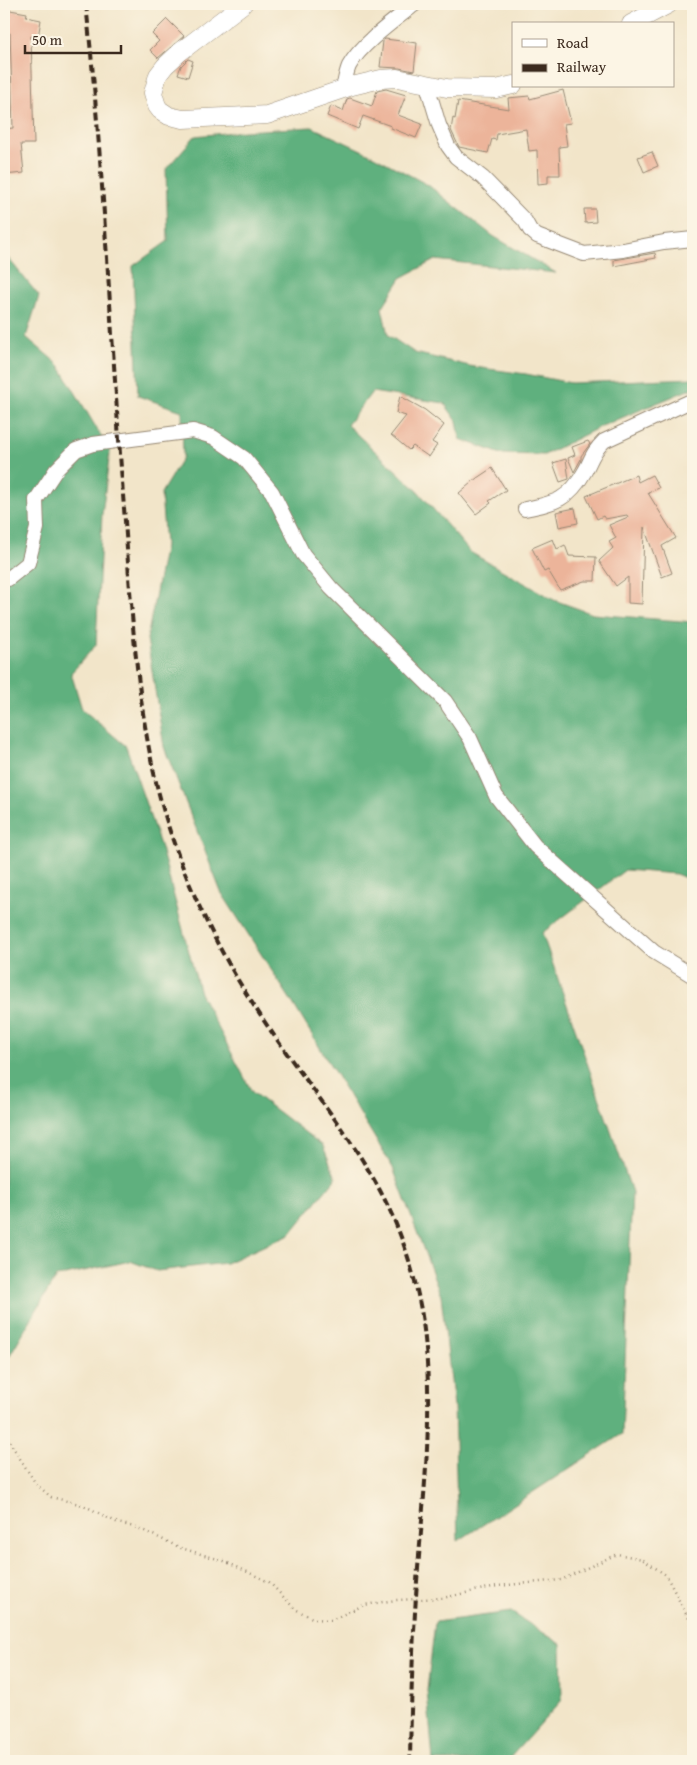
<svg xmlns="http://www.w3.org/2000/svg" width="697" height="1765" viewBox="0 0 697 1765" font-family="'Gentium Book Plus',serif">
  <rect width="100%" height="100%" fill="#fcf5e5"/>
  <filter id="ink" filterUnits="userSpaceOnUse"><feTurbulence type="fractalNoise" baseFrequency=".02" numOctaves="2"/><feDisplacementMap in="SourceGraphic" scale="10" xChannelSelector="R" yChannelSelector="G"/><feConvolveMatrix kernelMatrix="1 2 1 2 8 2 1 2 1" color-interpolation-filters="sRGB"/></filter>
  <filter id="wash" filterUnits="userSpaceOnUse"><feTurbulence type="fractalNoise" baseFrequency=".0096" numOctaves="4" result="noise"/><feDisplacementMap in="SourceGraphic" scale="20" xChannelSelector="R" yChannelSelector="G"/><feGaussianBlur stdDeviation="1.12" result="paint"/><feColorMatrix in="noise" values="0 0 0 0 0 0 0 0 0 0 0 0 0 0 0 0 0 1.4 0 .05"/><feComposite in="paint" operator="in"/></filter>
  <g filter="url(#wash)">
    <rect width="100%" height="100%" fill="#f2e5c9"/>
    <!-- forest -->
    <path fill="#5eb07e" stroke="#4c6d4e" d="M 312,127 L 370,154 L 428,185 L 493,236 L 556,273 L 435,260 L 401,278 L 382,308 L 388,335 L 415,353 L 474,367 L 526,374 L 571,383 L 693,378 L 693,388 L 602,426 L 544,455 L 501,454 L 460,439 L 457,421 L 444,403 L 372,392 L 347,425 L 417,490 L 470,552 L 554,600 L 593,614 L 693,622 L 693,881 L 676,874 L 625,870 L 542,933 L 632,1192 L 622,1434 L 458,1541 L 454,1406 L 441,1296 L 393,1168 L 292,1002 L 221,892 L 164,747 L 147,639 L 165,545 L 161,493 L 183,457 L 182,411 L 138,396 L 133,266 L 168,241 L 166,169 L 195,136 L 244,131 Z
      M 4,253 L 39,296 L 26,337 L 59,365 L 110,451 L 102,514 L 96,645 L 71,673 L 82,709 L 126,746 L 161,848 L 200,993 L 252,1092 L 323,1146 L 336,1178 L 290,1234 L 226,1263 L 157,1271 L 130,1261 L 56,1277 L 4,1365 Z
      M 511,1612 L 561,1644 L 562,1700 L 507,1761 L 433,1761 L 427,1690 L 435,1622 Z"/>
    <g id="blocks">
      <!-- building -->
      <path fill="#ecb49a" d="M 10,10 L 27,13 L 26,17 L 41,20 L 38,37 L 31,36 L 34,144 L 21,144 L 24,173 L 4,175 L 4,129 L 13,128 L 10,33 L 6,32 Z
        M 167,19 L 184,36 L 158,58 L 150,50 L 159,41 L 152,34 Z
        M 385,39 L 417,43 L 414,71 L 399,68 L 380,67 L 383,41 Z
        M 188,59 L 193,61 L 188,77 L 178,74 L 181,66 Z
        M 386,89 L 406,95 L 398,115 L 422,124 L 416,138 L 391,128 L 391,126 L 363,116 L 358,129 L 327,116 L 331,106 L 343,111 L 347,99 L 350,98 L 372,106 L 377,91 Z
        M 563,90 L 571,123 L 564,124 L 567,146 L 559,147 L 560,175 L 548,175 L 548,183 L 538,184 L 537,150 L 529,151 L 526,129 L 497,134 L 496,140 L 492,139 L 488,153 L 459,147 L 451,130 L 453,118 L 455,119 L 458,101 L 509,109 L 508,98 L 529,96 L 530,99 Z
        M 652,152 L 658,166 L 644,172 L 638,157 Z
        M 584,209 L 595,209 L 596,222 L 585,223 Z
        M 655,253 L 656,258 L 614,266 L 614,260 Z
        M 400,396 L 425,410 L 444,425 L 432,442 L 437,445 L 429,457 L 413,446 L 409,450 L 391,435 L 406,416 L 396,413 Z
        M 588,441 L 590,444 L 581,456 L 581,459 L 574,472 L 568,458 L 575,455 L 572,447 Z
        M 566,459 L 569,479 L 560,482 L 553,463 Z
        M 492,468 L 506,490 L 489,501 L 491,503 L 476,514 L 459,493 L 477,478 Z
        M 636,475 L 638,482 L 652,475 L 659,488 L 648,493 L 676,538 L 662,546 L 672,573 L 662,577 L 644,527 L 642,604 L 628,603 L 628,577 L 616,586 L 599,561 L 613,548 L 609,542 L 616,538 L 609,525 L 628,517 L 627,515 L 605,519 L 603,516 L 597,519 L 586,496 Z
        M 575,508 L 578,523 L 559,527 L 556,512 Z
        M 553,539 L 557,549 L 565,545 L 569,556 L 596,557 L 595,581 L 584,581 L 560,590 L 548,570 L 544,572 L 532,548 Z"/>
    </g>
  </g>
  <g filter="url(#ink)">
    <use href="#blocks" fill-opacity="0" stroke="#968874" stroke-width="1"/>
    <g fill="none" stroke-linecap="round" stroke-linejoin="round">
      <defs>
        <path id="minor" d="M 427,85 L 439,125 L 448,146 L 456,157 L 483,178 L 525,221 L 530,230 L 537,236 L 584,254 L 623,250 L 664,242 L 693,239
          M 343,89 C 345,81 346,73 349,66 C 360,45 396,19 415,4
          M 525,509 C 555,503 569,500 585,471 C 592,458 592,453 604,441 L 693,400
          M 4,579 L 8,579 L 28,563 L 37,528 L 36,500 L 56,470 L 76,450 L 93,444 L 193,431 L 213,437 L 244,458 L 272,492 L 303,554 L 331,588 L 445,701 L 470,738 L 496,796 L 535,846 L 654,952 L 693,976"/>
        <path id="tertiary" d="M 243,4 L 180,52 L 165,66 L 158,75 L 153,93 L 157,106 L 160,110 L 169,116 L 183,119 L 267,115 L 352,86 L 381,79 L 397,78 L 447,88 L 496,89 L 513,85
          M 631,24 L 669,4"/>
      </defs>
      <!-- minor casing -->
      <use href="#minor" stroke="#968874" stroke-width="16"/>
      <!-- tertiary casing -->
      <use href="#tertiary" stroke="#968874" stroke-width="19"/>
      <!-- path -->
      <path stroke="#968874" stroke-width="2.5" stroke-dasharray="1 4" stroke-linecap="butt" d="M 4,1433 L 36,1484 L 51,1497 L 83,1505 L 118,1523 L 138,1528 L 181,1548 L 224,1561 L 269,1582 L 295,1609 L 314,1619 L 331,1620 L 364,1605 L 396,1600 L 443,1598 L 497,1586 L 561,1580 L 617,1554 L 642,1559 L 666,1575 L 686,1614 L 693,1624"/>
      <!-- minor -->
      <use href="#minor" stroke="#fff" stroke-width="14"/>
      <!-- tertiary -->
      <use href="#tertiary" stroke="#fff" stroke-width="18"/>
      <!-- rail -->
      <path stroke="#3b2a1e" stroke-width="4" stroke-dasharray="8 4" stroke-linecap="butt" d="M 86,4 C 104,172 111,340 124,508 C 131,599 135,692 156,782 C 177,870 219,957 271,1031 C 312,1091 362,1148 392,1215 C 409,1253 421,1298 425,1339 C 433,1414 424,1493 418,1568 C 413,1633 411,1697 410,1761"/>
    </g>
  </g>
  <!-- margin -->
  <rect width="697" height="1765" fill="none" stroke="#fcf5e5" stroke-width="20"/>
  <!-- legend -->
  <rect x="512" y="22" width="162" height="65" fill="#fcf5e5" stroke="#afa495"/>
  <rect x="522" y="39" width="25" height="8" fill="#ffffff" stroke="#afa495"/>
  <text x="557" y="48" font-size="15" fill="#3b2a1e">Road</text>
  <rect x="522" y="64" width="25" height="8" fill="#3b2a1e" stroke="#afa495"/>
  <text x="557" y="72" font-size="15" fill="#3b2a1e">Railway</text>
  <!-- scale -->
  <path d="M25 45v8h96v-8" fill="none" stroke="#3b2a1e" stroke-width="2.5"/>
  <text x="32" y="45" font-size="15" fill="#3b2a1e" stroke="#fcf5e5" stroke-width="4" paint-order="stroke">50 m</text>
</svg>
